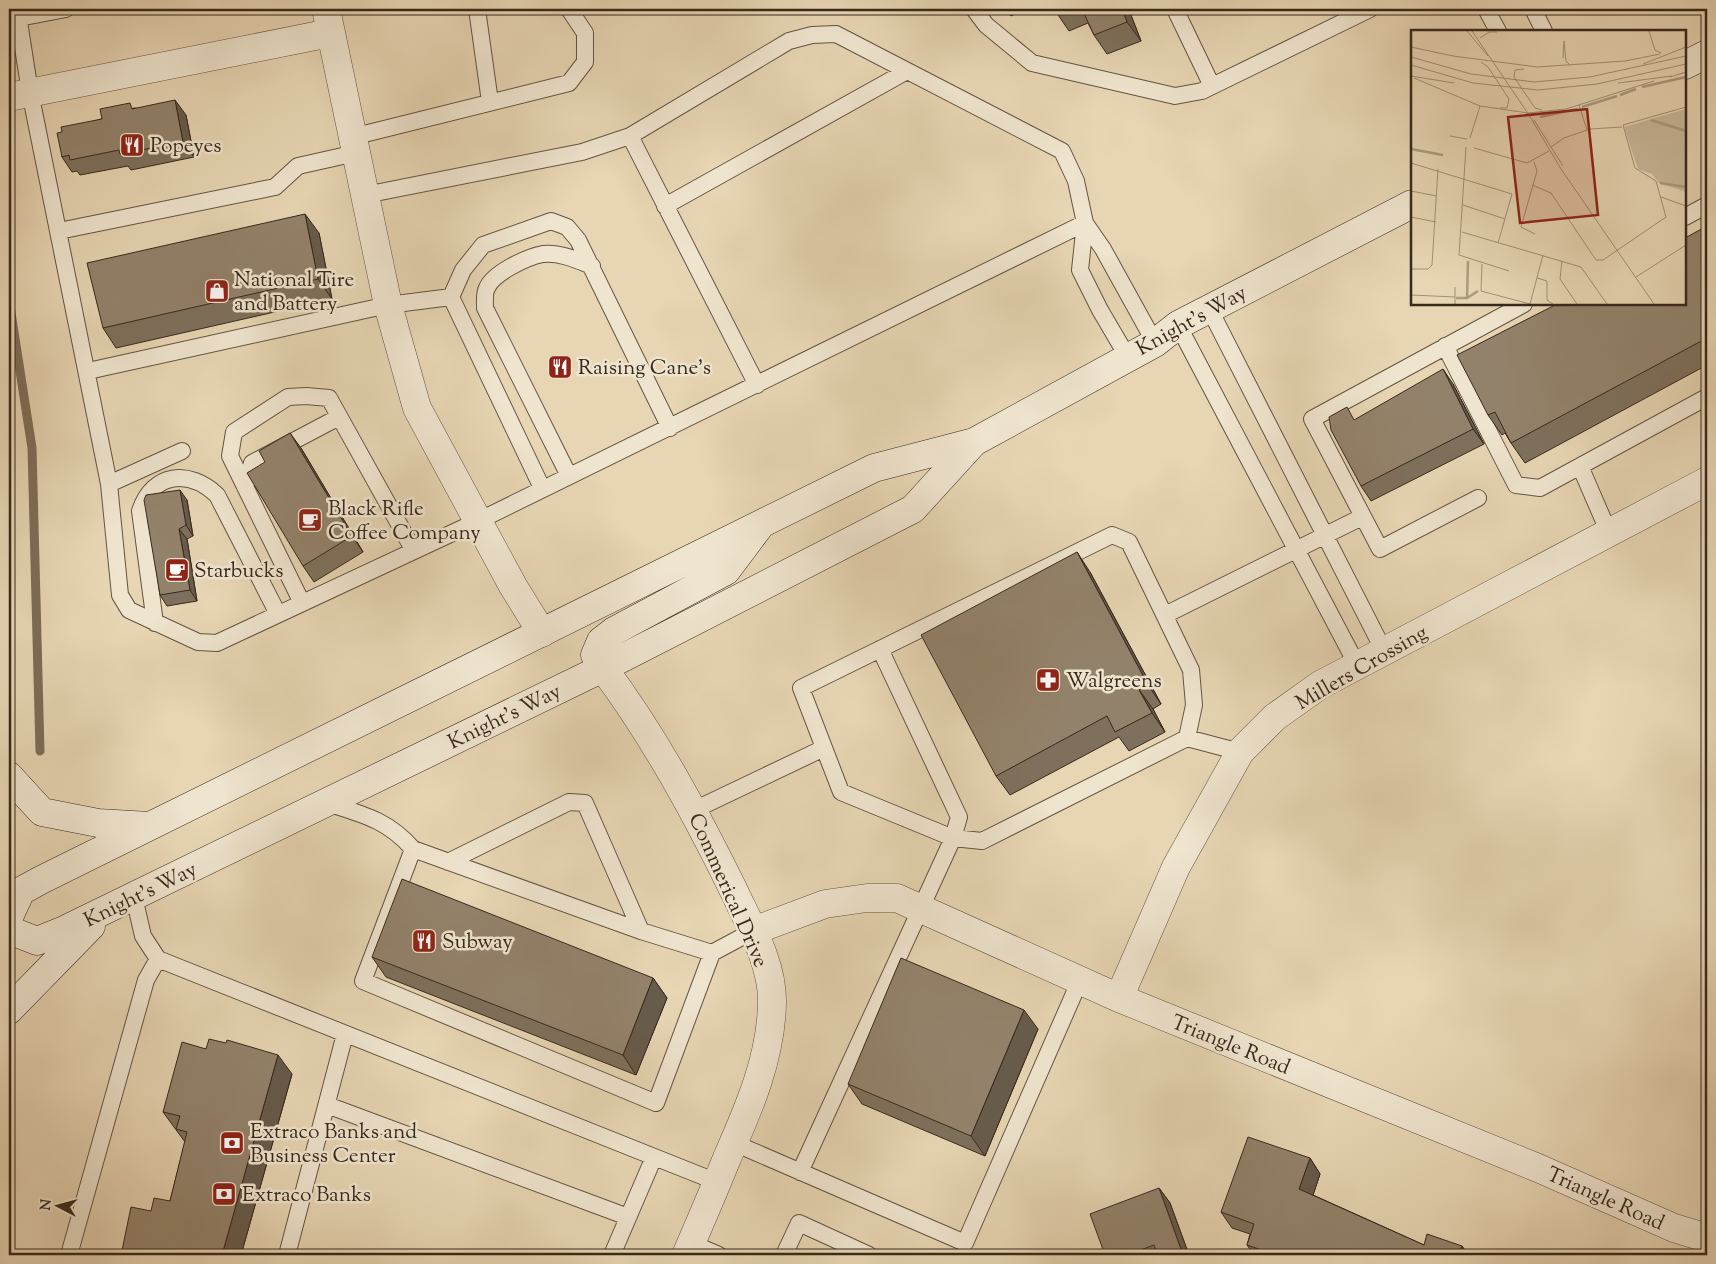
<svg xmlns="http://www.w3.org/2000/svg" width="1716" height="1264" viewBox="0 0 1716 1264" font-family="'Sorts Mill Goudy',serif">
  <rect width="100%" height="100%" fill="#e7d5b3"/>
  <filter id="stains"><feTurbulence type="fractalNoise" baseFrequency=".004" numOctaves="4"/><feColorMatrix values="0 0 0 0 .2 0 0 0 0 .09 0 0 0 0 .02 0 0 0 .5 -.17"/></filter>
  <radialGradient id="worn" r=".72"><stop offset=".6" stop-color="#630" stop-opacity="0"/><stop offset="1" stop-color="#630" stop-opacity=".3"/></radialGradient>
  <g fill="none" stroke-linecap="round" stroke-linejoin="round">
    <!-- stream -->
    <path stroke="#7e6d58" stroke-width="9" d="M 9,300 L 32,448 L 40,751"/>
    <defs>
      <path id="service" d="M 17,9 L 30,92 L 109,484 L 120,595 L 129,610 L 198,642 L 217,643 L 478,521 L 1085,223 L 1076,181 L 1062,151 L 836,34 L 812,35 L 789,41 L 630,136 L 582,152 L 365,195
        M 477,9 L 490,102
        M 974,9 L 986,25 L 1032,63 L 1175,96 L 1202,91 L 1370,9
        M 1175,9 L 1212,86
        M 1486,9 L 1498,31
        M 1533,9 L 1544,31
        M 19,18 L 66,9
        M 630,136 L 757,385
        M 352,137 L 569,83 L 585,62 L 585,33 L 569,9
        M 665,206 L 907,71
        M 1685,217 L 1707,205
        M 59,231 L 275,187 L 298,166 L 356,153
        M 451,297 L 542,488
        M 1209,308 L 1384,651
        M 1178,325 L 1357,665
        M 1445,346 L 1516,485 L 1540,488 L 1707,397
        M 1127,356 L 1100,310 L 1080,270 L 1085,223 L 1103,249 L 1155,343
        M 88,371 L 388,305 L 451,297 L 463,270 L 483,245 L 551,221 L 567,227 L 578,240 L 670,428
        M 1580,466 L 1609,533
        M 569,476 L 485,308 C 485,302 484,293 487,288 C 493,273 527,257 543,254 C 559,252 577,260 592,266
        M 109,484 L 182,451
        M 245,487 L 252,463 L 339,417
        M 1478,498 L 1380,549 L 1312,419 L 1524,304
        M 1112,535 L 1129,542 L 1191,670 L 1194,705 L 1187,738 L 982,841 L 953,838 L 841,792 L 801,688 Z
        M 302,603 L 230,456 L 234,432 L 288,397 L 306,396 L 329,398 L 414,551
        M 1165,615 L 1362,517
        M 155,623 L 140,511 C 153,472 189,469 217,495 L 278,614
        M 1187,738 L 1240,752
        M 327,803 C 362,814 388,820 413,849 L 641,931 L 712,953 L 656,1103 L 363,981 L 413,849
        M 694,810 L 824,748
        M 448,862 L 569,802 L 585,803 L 641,931
        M 134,897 L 143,936 L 158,959 L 717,1182
        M 712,953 L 753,931
        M 327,1105 L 628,1217
        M 734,1143 L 965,1243 L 1080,980
        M 800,1172 L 953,838 L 959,817 L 880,649
        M 691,1243 L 719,1255
        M 69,1255 L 146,980 L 158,959
        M 287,1255 L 345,1034
        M 612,1255 L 654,1157
        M 784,1255 L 799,1223 L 869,1255"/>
      <path id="minor" d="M 326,9 L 388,305 L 417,408 L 513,586 L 542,633
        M 9,97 L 330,33
        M 603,668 C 654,736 695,812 733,889 C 749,924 773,963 772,1003 C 771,1058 749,1108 727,1158 C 714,1190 700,1223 686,1255
        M 753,931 L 825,904 L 867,898 L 897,898 L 1119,998 L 1538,1168 L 1674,1228 L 1707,1238
        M 1119,998 L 1176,867 L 1240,752 L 1275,717 L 1320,685 L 1707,481"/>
      <path id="secondary" d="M 1685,65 L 1707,54
        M 603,668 L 595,655 L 601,641 L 614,631 L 726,571 L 759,527
        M 9,776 L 42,812 L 98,823 L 149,826
        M 9,917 L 21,891 L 41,880 L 874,468 L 974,442 L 1155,343 L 1178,325 L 1412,204
        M 9,930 L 37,941 L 62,931 L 603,668 L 913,509 L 974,442
        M 9,1010 L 91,926"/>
    </defs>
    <!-- service casing -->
    <use href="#service" stroke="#645442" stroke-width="18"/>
    <!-- minor casing -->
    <use href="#minor" stroke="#645442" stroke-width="29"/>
    <!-- secondary casing -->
    <use href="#secondary" stroke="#38291d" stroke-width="29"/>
    <!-- service -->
    <use href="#service" stroke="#efe4ce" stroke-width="16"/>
    <!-- minor -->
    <use href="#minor" stroke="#efe4ce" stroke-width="28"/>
    <!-- secondary -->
    <use href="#secondary" stroke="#efe4ce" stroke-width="28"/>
  </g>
  <!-- wall -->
  <path fill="#7e705c" stroke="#38291d" d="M 1005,9 L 1024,9 L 1011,16 Z
    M 1054,9 L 1132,9 L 1129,10 L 1141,41 L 1107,54 L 1094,35 L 1088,23 L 1069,31 Z
    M 134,108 L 186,115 L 194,157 L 131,170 L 128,166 L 80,175 L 77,171 L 72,172 L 62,157 L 62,132 Z
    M 1707,226 L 1707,365 L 1525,463 L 1511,443 L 1505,433 L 1502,435 L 1488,415 Z
    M 319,233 L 332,299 L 116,348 L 103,328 Z
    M 1453,384 L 1484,444 L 1371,501 L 1361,486 Z
    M 301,448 L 363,552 L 314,582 L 303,566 Z
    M 187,500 L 193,536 L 187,539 L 197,601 L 167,606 L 160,595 Z
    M 1090,572 L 1161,704 L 1153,709 L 1165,732 L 1129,751 L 1119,737 L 1010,795 L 996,776 Z
    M 372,957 L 653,978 L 667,998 L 636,1075 L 386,977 Z
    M 1038,1029 L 985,1156 L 862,1104 L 848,1084 Z
    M 292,1074 L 241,1255 L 121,1255 L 151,1211 L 170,1201 L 185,1142 L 163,1112 Z
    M 1310,1158 L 1320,1174 L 1313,1195 L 1424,1245 L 1462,1246 L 1468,1255 L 1254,1255 L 1247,1245 L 1250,1234 L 1232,1228 L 1221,1212 Z
    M 1159,1188 L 1170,1203 L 1189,1255 L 1105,1255 Z"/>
  <!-- shaded-wall -->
  <path fill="#675b4b" stroke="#38291d" d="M 1122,9 L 1128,9 L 1129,10 L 1141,41 L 1127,22 Z
    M 175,100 L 186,115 L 194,157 L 183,142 Z
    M 305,214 L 319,233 L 332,299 L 318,279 Z
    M 1443,369 L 1453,384 L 1484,444 L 1473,429 Z
    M 290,433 L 301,448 L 363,552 L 352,536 Z
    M 180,490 L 187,500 L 193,536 L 186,525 Z
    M 179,529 L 187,539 L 197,601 L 190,590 Z
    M 1077,552 L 1090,572 L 1161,704 L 1148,685 Z
    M 1139,690 L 1153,709 L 1165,732 L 1152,713 Z
    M 653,978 L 667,998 L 636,1075 L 623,1055 Z
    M 1024,1010 L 1038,1029 L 985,1156 L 971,1136 Z
    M 278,1055 L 292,1074 L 241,1255 L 222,1255 Z
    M 1310,1158 L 1320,1174 L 1310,1204 L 1299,1189 Z
    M 1159,1188 L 1170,1203 L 1189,1255 L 1185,1255 L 1182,1252 Z
    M 1462,1246 L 1468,1255 L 1458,1255 Z"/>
  <!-- building -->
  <path fill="#93826b" stroke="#38291d" d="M 1054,9 L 1062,9 L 1055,12 Z
    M 1082,9 L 1122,9 L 1127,22 L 1094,35 Z
    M 175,100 L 183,142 L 120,154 L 119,150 L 70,160 L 69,155 L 62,157 L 57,133 L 62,132 L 61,127 L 102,119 L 100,109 L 130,103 L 132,109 Z
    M 305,214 L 318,279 L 103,328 L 87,263 Z
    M 1707,226 L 1707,338 L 1511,443 L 1495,412 L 1488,415 L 1457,355 L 1557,304 L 1685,304 L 1685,238 Z
    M 1443,369 L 1473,429 L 1361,486 L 1331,430 L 1329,417 L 1347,407 L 1354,420 Z
    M 290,433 L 352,536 L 303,566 L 247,473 L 265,462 L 259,451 Z
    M 180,490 L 186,525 L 179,529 L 190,590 L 160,595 L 144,500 L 146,495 Z
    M 1077,552 L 1148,685 L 1139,690 L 1152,713 L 1115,732 L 1107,716 L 996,776 L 921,635 Z
    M 402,879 L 653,978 L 623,1055 L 372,957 Z
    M 901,958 L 1024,1010 L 971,1136 L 848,1084 Z
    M 209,1039 L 226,1043 L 227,1040 L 278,1055 L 222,1255 L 121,1255 L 131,1207 L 151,1211 L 154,1198 L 170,1201 L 187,1132 L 176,1129 L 180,1116 L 163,1112 L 182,1042 L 206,1049 Z
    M 1248,1137 L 1310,1158 L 1299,1189 L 1424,1245 L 1427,1234 L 1462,1246 L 1458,1255 L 1282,1255 L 1277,1253 L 1276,1255 L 1247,1245 L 1254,1224 L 1221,1212 Z
    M 1159,1188 L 1182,1252 L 1173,1255 L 1158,1255 L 1154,1245 L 1127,1255 L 1105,1255 L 1090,1214 Z"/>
  <!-- icons -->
  <defs>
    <symbol id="restaurant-square" viewBox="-11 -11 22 22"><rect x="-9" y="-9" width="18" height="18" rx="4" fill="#8f2418" stroke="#efe4ce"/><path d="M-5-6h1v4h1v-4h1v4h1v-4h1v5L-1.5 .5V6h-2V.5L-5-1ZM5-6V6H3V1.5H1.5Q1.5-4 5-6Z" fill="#fff"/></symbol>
    <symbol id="shop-square" viewBox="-11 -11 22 22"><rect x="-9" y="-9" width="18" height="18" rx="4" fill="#8f2418" stroke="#efe4ce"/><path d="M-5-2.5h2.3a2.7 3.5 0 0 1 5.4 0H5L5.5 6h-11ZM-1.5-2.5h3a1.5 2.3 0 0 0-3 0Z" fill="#fff"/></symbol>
    <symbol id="cafe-square" viewBox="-11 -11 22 22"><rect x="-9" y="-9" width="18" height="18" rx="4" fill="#8f2418" stroke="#efe4ce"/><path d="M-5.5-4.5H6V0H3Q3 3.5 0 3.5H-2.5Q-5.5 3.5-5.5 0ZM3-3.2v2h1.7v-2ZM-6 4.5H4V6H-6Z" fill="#fff"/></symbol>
    <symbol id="pharmacy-square" viewBox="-11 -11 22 22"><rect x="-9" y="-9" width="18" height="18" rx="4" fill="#8f2418" stroke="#efe4ce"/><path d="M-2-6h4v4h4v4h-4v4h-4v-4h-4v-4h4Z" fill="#fff"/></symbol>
    <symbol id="bank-square" viewBox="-11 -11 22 22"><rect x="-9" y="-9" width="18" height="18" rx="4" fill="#8f2418" stroke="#efe4ce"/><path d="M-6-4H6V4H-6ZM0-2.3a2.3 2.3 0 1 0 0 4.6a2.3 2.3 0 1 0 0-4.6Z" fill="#fff"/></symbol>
  </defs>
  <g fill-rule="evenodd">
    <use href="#restaurant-square" x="118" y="131" width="28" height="28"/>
    <use href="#shop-square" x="203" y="277" width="28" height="28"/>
    <use href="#restaurant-square" x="546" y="353" width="28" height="28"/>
    <use href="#cafe-square" x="296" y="506" width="28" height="28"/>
    <use href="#cafe-square" x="163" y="556" width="28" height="28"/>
    <use href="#pharmacy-square" x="1034" y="666" width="28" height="28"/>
    <use href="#restaurant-square" x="410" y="927" width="28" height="28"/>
    <use href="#bank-square" x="218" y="1129" width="28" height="28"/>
    <use href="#bank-square" x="210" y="1180" width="28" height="28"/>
  </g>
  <g text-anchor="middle" stroke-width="5" stroke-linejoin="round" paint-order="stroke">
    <!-- poi labels -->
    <g font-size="21" fill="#38291d" stroke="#efe4ce" text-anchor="start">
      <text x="150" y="152">Popeyes</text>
      <text x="234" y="286">National Tire<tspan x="234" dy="24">and Battery</tspan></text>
      <text x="578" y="374">Raising Cane's</text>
      <text x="328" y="515">Black Rifle<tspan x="328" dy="24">Coffee Company</tspan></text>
      <text x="194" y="577">Starbucks</text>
      <text x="1066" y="687">Walgreens</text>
      <text x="442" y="948">Subway</text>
      <text x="250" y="1138">Extraco Banks and<tspan x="250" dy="24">Business Center</tspan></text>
      <text x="242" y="1201">Extraco Banks</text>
    </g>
    <!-- street labels -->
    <g font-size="21" fill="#38291d" stroke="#efe4ce">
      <text transform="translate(1191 320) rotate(-29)" y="7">Knight's Way</text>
      <text transform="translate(1361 667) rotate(-30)" y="7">Millers Crossing</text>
      <text transform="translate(504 716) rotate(-26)" y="7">Knight's Way</text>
      <text transform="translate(729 890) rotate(66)" y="7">Commerical Drive</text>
      <text transform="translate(140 894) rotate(-26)" y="7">Knight's Way</text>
      <text transform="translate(1231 1044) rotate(22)" y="7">Triangle Road</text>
      <text transform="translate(1606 1198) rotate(24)" y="7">Triangle Road</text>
    </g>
  </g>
  <!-- overview -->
  <g transform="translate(1411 30)">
    <rect width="275" height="275" fill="#e7d5b3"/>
    <path d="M 275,79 L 275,162 L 248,153 L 241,144 L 227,139 L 213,97 Z" fill="#c9b89a"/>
    <path fill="none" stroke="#ac9b80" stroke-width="2.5" d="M 231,57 L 275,47M 209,65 L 225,59M 171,77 L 206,66M 129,87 L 166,79M 240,90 L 275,101M 0,119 L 32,125M 249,153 L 275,157M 45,268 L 56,268 L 67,261M 56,268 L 57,231"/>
    <path fill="none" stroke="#a19077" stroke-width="1" d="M 56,1 L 77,26M 61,1 L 118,85M 238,1 L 244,20 L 250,23M 69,8 L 78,2 L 86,2M 153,11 L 155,31 L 159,35M 0,17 L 42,26 L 126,37 L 214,31 L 249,24M 0,27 L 60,44 L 123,52 L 179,47 L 275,26M 152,28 L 153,11M 70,32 L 77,37 L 98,69 L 96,78 L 89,78M 232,34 L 275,17M 0,35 L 62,53 L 127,60 L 186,54 L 275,34M 113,39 L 104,40 L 103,47 L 124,78 L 131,80M 0,46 L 43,53M 259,47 L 275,42M 3,48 L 69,76 L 117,83 L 155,79 L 243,51M 207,53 L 261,46M 168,75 L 176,100M 118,85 L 150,139 L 243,274M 123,90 L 152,136M 39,106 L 56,109M 59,108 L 69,76M 55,117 L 48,225 L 98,241M 140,117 L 153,108 L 179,99 L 211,97M 63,118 L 116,133 L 138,121M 123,132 L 126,141 L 110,197 L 124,204M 0,133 L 101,164 L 87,213M 121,155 L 140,163 L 185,230 L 192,230 L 255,187 L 245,151 L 224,138 L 212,95 L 275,77M 0,161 L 26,166M 250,167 L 275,176M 52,175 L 94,189M 0,187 L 25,192M 51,202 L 170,237 L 196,274M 151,231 L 149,249 L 166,274M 71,234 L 70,261 L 119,274M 0,239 L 17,239 L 21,235 L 27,139M 225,247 L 275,215M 126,248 L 136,251 L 136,270 L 142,274M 0,265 L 44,267M 44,274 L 44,257M 119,274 L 132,225"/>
    <path fill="#8f2418" fill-opacity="0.15" stroke="#8f2418" stroke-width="2.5" d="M 176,79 L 187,185 L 109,193 L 97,87 Z"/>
    <rect width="275" height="275" fill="none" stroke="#38291d" stroke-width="2.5"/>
  </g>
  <!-- margin -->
  <rect width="1716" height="1264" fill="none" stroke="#e7d5b3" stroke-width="30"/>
  <rect x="10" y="10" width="1696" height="1244" fill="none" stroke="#38291d" stroke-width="2.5"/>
  <rect x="15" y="15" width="1686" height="1234" fill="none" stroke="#38291d"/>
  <!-- north arrow -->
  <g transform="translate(58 1206) rotate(276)" stroke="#efe4ce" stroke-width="4" paint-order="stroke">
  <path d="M0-4L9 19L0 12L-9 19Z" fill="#38291d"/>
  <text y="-8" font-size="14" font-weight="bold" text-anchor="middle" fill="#38291d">N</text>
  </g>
  <rect width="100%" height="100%" filter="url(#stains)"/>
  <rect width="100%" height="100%" fill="url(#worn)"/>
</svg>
